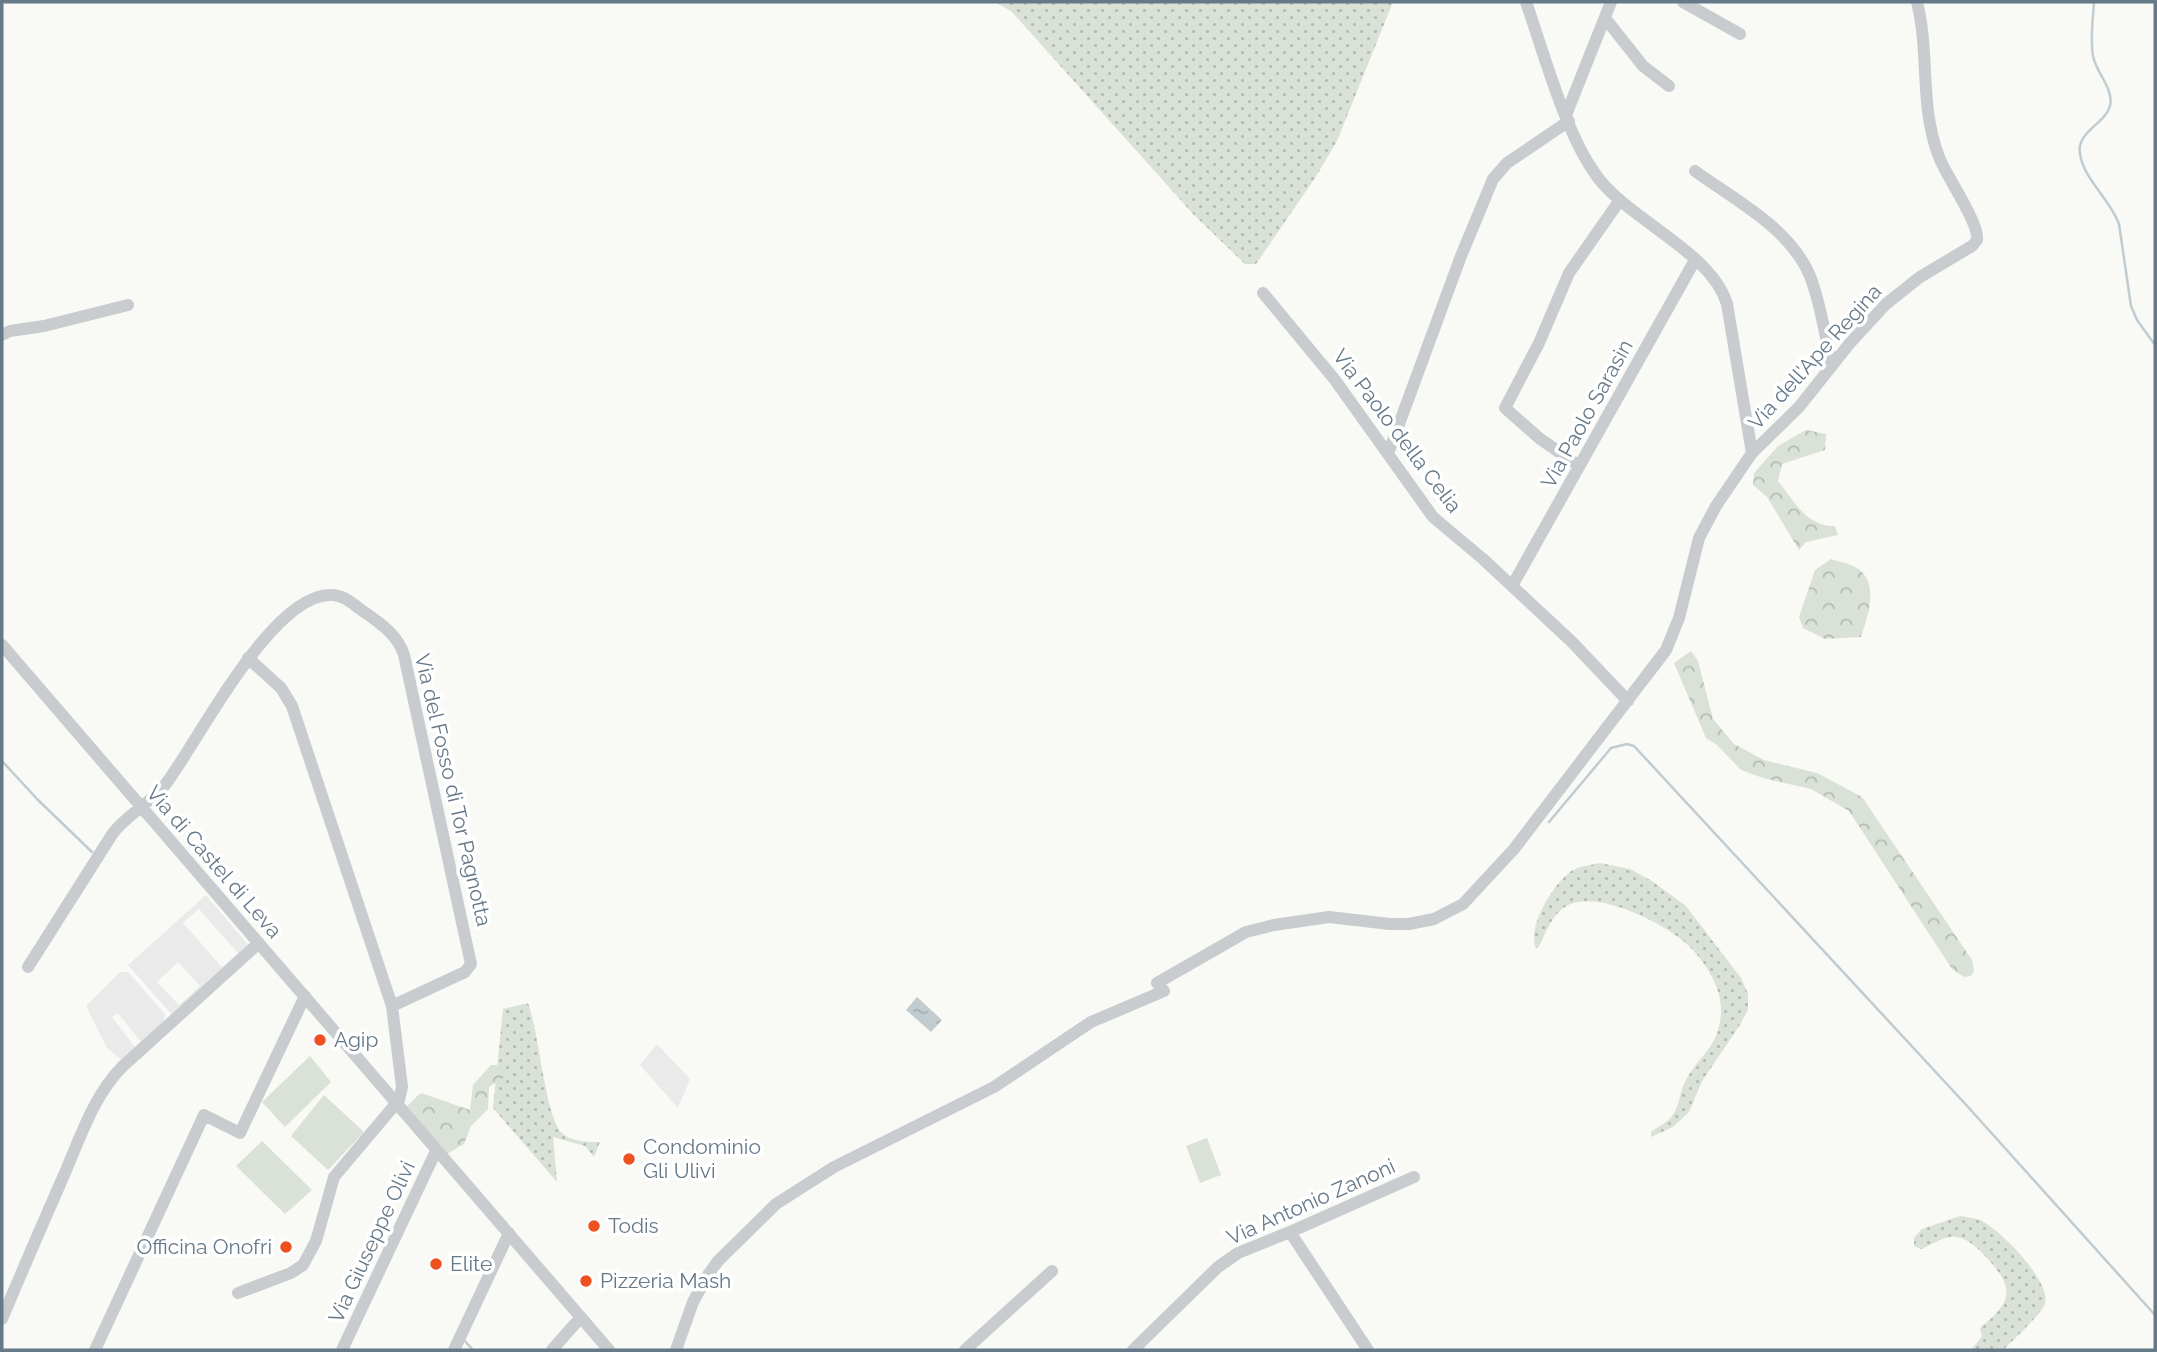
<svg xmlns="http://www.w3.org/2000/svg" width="2157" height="1352" viewBox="0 0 2157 1352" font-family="Raleway,sans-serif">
  <defs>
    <pattern id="grass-dots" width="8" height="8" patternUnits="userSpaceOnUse" patternTransform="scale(1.75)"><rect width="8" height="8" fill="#dae1d6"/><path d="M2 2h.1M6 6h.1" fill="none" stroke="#b4bbb3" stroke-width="1.8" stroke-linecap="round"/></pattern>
    <pattern id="forest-crowns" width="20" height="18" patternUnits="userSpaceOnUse" patternTransform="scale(1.75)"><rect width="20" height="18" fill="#dae1d6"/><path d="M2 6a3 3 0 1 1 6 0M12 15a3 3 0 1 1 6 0" fill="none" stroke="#b4bbb3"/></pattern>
    <pattern id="water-ripples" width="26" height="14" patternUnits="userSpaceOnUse" patternTransform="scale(1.75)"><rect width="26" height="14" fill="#c1ccd1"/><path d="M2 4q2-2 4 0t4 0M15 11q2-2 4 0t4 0" fill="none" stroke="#a0aaaf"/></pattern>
  </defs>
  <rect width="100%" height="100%" fill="#f9f9f6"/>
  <!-- built -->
  <path fill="#e9eae9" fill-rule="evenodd" d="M 206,895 L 249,946 L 172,1015 L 128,965 ZM 199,909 L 238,953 L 222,967 L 183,923 ZM 178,962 L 200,986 L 179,1005 L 157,982 Z
    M 120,972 L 128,972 L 165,1014 L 163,1026 L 123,1061 L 107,1048 L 86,1006 ZM 118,1013 L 141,1042 L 135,1047 L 112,1017 Z
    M 657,1044 L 690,1079 L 678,1108 L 640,1065 Z"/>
  <!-- grass -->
  <path fill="url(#grass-dots)" d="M 995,2 L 1393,2 L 1337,141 L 1315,178 L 1256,264 L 1245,264 L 1194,215 L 1011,11 Z
    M 1600,863 L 1630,869 L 1652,881 L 1686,906 L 1741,978 L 1748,994 L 1748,1010 L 1738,1028 L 1702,1081 L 1689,1112 L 1673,1127 L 1651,1137 L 1651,1132 C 1657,1127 1667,1123 1672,1116 C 1680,1106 1679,1093 1685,1082 C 1698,1055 1719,1049 1721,1013 C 1723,987 1702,956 1682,940 C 1658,921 1594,888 1565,907 C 1552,915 1545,934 1539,947 L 1536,948 C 1526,927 1555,881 1573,870 C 1580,866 1592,865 1600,863 Z
    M 528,1003 C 539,1030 545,1119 563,1134 C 573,1142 589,1142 600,1142 L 594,1157 L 585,1146 L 553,1137 L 557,1182 L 493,1108 L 503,1009 Z
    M 1960,1216 C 1967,1217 1975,1218 1982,1221 C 2000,1230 2055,1284 2044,1306 C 2038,1317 2013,1340 2003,1350 L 1971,1350 L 1982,1336 L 1980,1328 C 2012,1301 2016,1290 1987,1258 C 1978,1249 1970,1239 1956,1237 C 1943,1235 1933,1245 1921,1249 L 1914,1246 L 1914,1238 L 1922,1229 Z"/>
  <!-- forest -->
  <path fill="url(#forest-crowns)" d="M 1806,430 L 1826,434 L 1825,450 L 1782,464 L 1778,481 C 1794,501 1807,527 1835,526 L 1838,535 L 1806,542 L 1799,550 L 1767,497 L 1753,485 L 1754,473 L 1778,446 Z
    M 1831,559 C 1840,562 1856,565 1862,572 C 1878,589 1867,618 1861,637 L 1825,639 L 1803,628 L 1799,617 L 1815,570 Z
    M 1691,651 L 1698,661 L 1713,719 L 1734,744 L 1764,760 L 1817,773 L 1862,797 L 1972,960 L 1974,971 L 1971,976 L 1964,977 L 1952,969 L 1849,811 L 1811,789 L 1763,778 L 1741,770 L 1717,745 L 1706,738 L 1674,663 Z
    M 491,1065 L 503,1065 L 505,1077 L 489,1087 L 488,1109 L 471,1126 L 464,1144 L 447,1154 L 407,1106 L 421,1093 L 470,1110 L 473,1085 Z"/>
  <!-- pitch -->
  <path fill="#dae1d6" d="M 310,1056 L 331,1082 L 285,1127 L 262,1102 Z
    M 324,1095 L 364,1132 L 328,1170 L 291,1136 Z
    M 1207,1138 L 1221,1175 L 1200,1183 L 1186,1146 Z
    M 262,1141 L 312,1190 L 285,1214 L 236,1166 Z"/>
  <!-- water -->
  <path fill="url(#water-ripples)" d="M 917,997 L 942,1020 L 931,1032 L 906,1010 Z"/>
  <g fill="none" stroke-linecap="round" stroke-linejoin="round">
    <!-- stream -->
    <path stroke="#c1ccd1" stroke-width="2.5" d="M 2094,2 C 2093,19 2090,39 2093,56 C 2096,73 2114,88 2110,106 C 2105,124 2076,132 2080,154 C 2084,180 2110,199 2119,224 L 2131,306 L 2137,320 L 2155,345
      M 2,761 L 38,800 L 92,852
      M 1549,822 L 1611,748 L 1627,744 L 1634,746 L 1969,1108 L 2155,1315
      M 464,1340 L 473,1350"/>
    <!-- minor -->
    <path stroke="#c8cccf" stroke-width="12" d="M 1526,2 C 1544,53 1566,137 1599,179 C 1633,222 1712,253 1727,304 L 1752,453
      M 1683,2 L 1740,34
      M 1605,18 L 1643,66 L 1669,86
      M 1566,115 L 1611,2
      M 1695,171 C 1736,201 1790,228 1810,276 C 1821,304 1825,336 1832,366
      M 1263,293 L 1335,380 L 1433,517 L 1483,559 L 1572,642 L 1628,701
      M 2,335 L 10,331 L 44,326 L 128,305
      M 1388,454 L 1461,256 L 1493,179 L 1507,163 L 1569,121
      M 1579,466 L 1539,438 L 1505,408 L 1539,343 L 1569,273 L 1620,200
      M 1512,586 L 1695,260
      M 2,645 C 203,881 408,1114 609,1350
      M 248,658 L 281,688 L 292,706 L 392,1006
      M 28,967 L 113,833 C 128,814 149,804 165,785 C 198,742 272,592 332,595 C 343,595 352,603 360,609 C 378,622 397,633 404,655 L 471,964 L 465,972 L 392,1006 L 402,1087 L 399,1100 L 334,1177 L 316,1241 L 303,1265 L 291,1273 L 238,1293
      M 1290,1232 L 1368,1350
      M 2,1319 C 22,1271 43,1223 64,1175 C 80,1138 94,1095 122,1067 L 259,943
      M 95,1350 L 204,1115 L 240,1133 L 305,996
      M 342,1350 L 436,1151
      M 454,1350 L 509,1233
      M 552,1350 L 581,1317
      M 676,1350 L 693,1302 L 708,1275 L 718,1261 L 776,1204 L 834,1167 L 994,1087 L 1091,1022 L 1164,991 L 1157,983 L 1246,932 L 1274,925 L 1329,917 L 1390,924 L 1409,924 L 1434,919 L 1463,904 L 1514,849 L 1666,650 L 1679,618 L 1699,538 L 1716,506 L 1752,453 L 1799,407 L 1850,343 L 1886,304 L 1920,277 L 1972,246 L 1977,240 C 1980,224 1946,176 1939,157 C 1919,105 1930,54 1917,2
      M 965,1350 L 1052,1271
      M 1133,1350 L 1218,1267 L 1238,1253 L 1290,1232 L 1414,1177"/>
  </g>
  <!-- markers -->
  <g fill="#ef501f" stroke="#fff" stroke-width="2.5">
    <circle cx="320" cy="1040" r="7"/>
    <circle cx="629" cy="1159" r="7"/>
    <circle cx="594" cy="1226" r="7"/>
    <circle cx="286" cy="1247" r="7"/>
    <circle cx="436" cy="1264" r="7"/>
    <circle cx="586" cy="1281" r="7"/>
  </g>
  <g text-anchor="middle" stroke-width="7" stroke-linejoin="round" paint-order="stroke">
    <!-- street labels -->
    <g font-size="21" fill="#657989" stroke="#fff">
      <text transform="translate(1815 357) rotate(-48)" y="7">Via dell'Ape Regina</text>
      <text transform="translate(1587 414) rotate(-61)" y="7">Via Paolo Sarasin</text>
      <text transform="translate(1397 431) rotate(53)" y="7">Via Paolo della Celia</text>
      <text transform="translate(453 790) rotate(77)" y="7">Via del Fosso di Tor Pagnotta</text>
      <text transform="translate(214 862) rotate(49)" y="7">Via di Castel di Leva</text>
      <text transform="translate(1311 1202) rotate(-24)" y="7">Via Antonio Zanoni</text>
      <text transform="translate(372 1242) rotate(-65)" y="7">Via Giuseppe Olivi</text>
    </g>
    <!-- poi labels -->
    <g font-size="21" fill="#657989" stroke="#fff" text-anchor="start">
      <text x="334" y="1047">Agip</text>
      <text x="643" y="1154">Condominio<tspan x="643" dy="24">Gli Ulivi</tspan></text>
      <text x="608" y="1233">Todis</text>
      <text x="272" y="1254" text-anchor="end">Officina Onofri</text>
      <text x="450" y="1271">Elite</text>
      <text x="600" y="1288">Pizzeria Mash</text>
    </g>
  </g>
  <!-- border -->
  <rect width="2157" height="1352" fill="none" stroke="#657989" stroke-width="7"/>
</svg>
